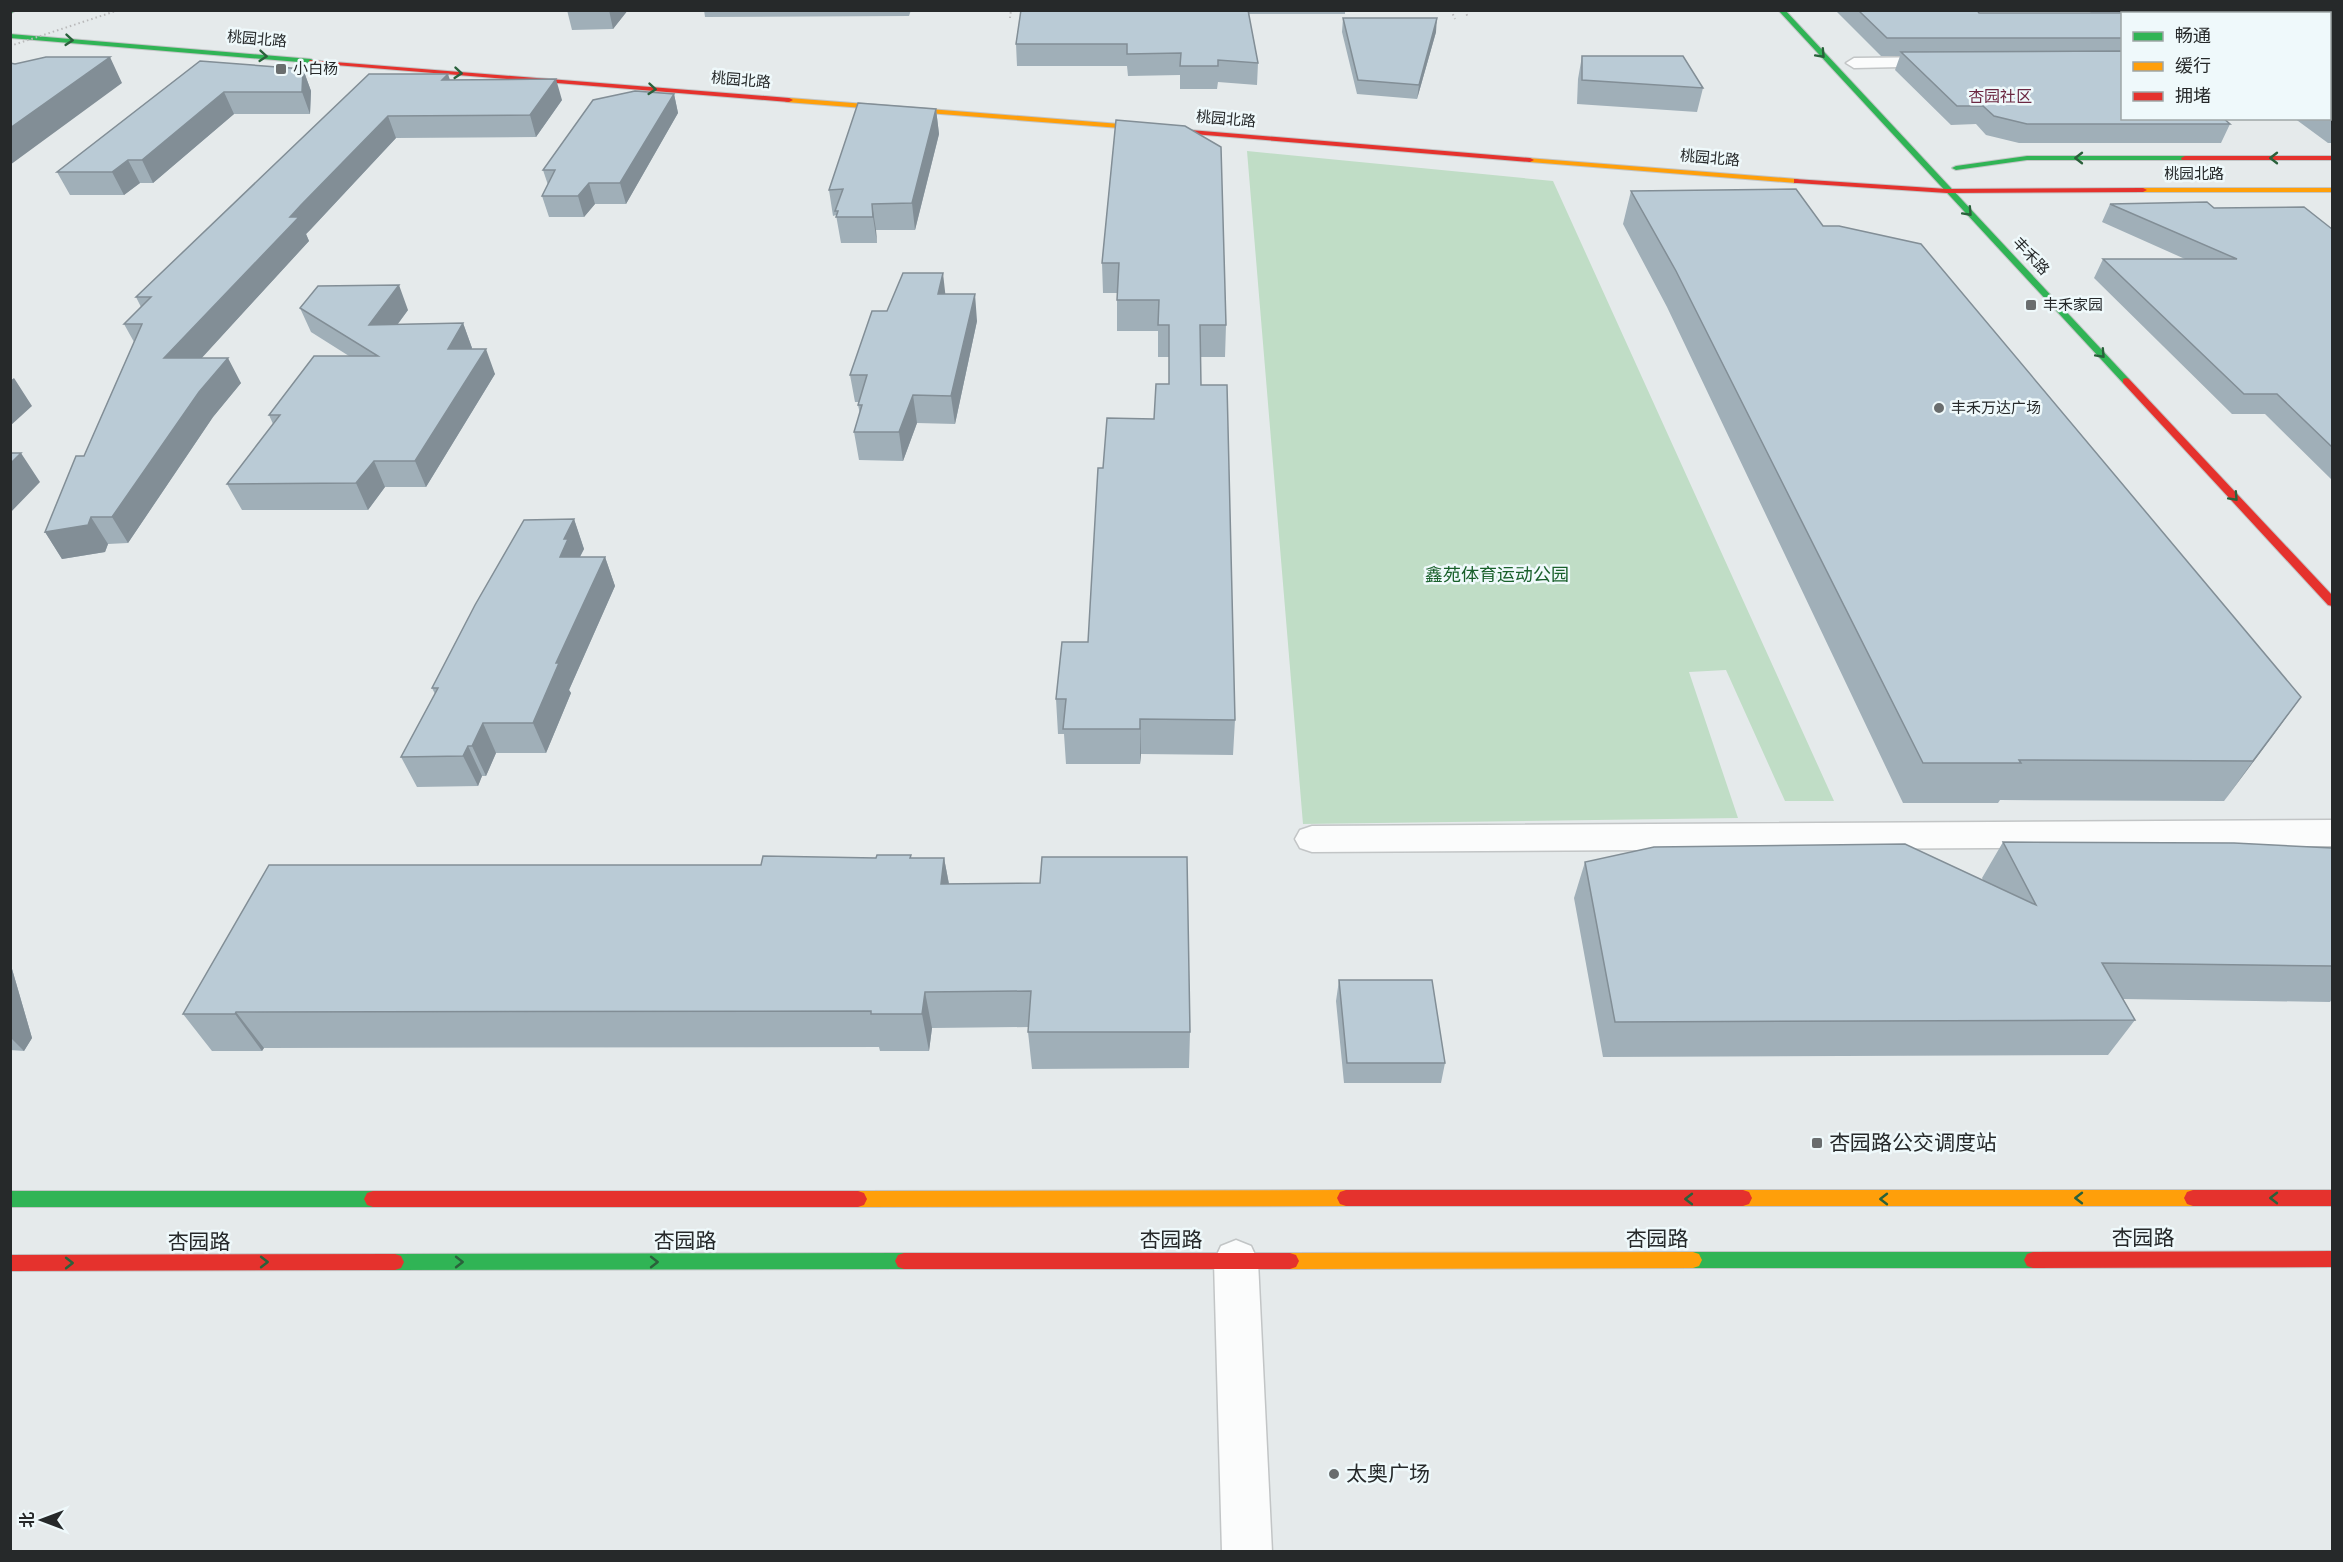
<svg xmlns="http://www.w3.org/2000/svg" width="2343" height="1562" viewBox="0 0 2343 1562" font-family="Signika,'Noto Sans SC',sans-serif">
  <rect width="100%" height="100%" fill="#e5eaeb"/>
  <!-- green -->
  <path fill="#c0ddc6" d="M 1247,151 L 1553,181 L 1834,801 L 1785,801 L 1726,670 L 1689,672 L 1738,818 L 1303,824 Z"/>
  <g fill="none" stroke-linecap="round" stroke-linejoin="round">
    <defs>
      <path id="street" d="M 1942,57 L 1950,62 L 1948,66 L 1854,68 L 1846,63 L 1854,58 Z
        M 2332,820 L 2332,846 L 1312,852 L 1300,848 L 1295,839 L 1300,830 L 1312,826 Z
        M 1236,1240 L 1251,1246 L 1258,1261 L 1272,1552 L 1222,1552 L 1214,1261 L 1221,1246 Z"/>
      <path id="fast" d="M 10,10 L 17,10 L 10,14 Z
        M 1778,10 L 1785,10 L 2129,379 L 2129,383 L 2123,383 Z
        M 10,34 L 311,59 L 314,61 L 311,63 L 10,38 Z
        M 2027,156 L 2185,156 L 2189,158 L 2185,160 L 2027,160 L 1956,170 L 1952,168 L 1956,166 Z
        M 10,1191 L 373,1191 L 379,1193 L 382,1199 L 379,1205 L 373,1207 L 10,1207 Z
        M 1693,1252 L 2033,1252 L 2039,1254 L 2042,1260 L 2039,1266 L 2033,1268 L 1693,1268 L 1687,1266 L 1684,1260 L 1687,1254 Z
        M 904,1253 L 910,1255 L 913,1261 L 910,1267 L 904,1269 L 395,1270 L 389,1268 L 386,1262 L 389,1256 L 395,1254 Z"/>
      <path id="slow" d="M 789,98 L 1120,124 L 1124,126 L 1120,128 L 786,102 L 785,100 Z
        M 1527,158 L 1797,179 L 1801,181 L 1797,183 L 1530,162 L 1526,160 Z
        M 2140,188 L 2332,188 L 2332,192 L 2140,192 Z
        M 1346,1190 L 1352,1192 L 1355,1198 L 1352,1204 L 1346,1206 L 858,1207 L 852,1205 L 849,1199 L 852,1193 L 858,1191 Z
        M 1743,1190 L 2193,1190 L 2199,1192 L 2202,1198 L 2199,1204 L 2193,1206 L 1743,1206 L 1737,1204 L 1734,1198 L 1737,1192 Z
        M 1693,1252 L 1699,1254 L 1702,1260 L 1699,1266 L 1693,1268 L 1290,1269 L 1284,1267 L 1281,1261 L 1284,1255 L 1290,1253 Z"/>
      <path id="jam" d="M 309,60 L 789,98 L 793,100 L 789,102 L 311,63 Z
        M 1117,124 L 1530,158 L 1534,160 L 1530,162 L 1120,128 L 1117,128 Z
        M 2185,156 L 2332,156 L 2332,160 L 2182,160 L 2181,158 Z
        M 1794,179 L 1947,189 L 2143,188 L 2147,190 L 2143,192 L 1947,193 L 1797,183 L 1794,183 Z
        M 2126,378 L 2129,379 L 2332,595 L 2332,606 L 2328,605 L 2123,383 L 2123,379 Z
        M 1346,1190 L 1743,1190 L 1749,1192 L 1752,1198 L 1749,1204 L 1743,1206 L 1346,1206 L 1340,1204 L 1337,1198 L 1340,1192 Z
        M 2193,1190 L 2332,1190 L 2332,1206 L 2193,1206 L 2187,1204 L 2184,1198 L 2187,1192 Z
        M 373,1191 L 858,1191 L 864,1193 L 867,1199 L 864,1205 L 858,1207 L 373,1207 L 367,1205 L 364,1199 L 367,1193 Z
        M 2332,1251 L 2332,1267 L 2033,1268 L 2027,1266 L 2024,1260 L 2027,1254 L 2033,1252 Z
        M 904,1253 L 1290,1253 L 1296,1255 L 1299,1261 L 1296,1267 L 1290,1269 L 904,1269 L 898,1267 L 895,1261 L 898,1255 Z
        M 395,1254 L 401,1256 L 404,1262 L 401,1268 L 395,1270 L 10,1271 L 10,1255 Z"/>
    </defs>
    <!-- street casing -->
    <use href="#street" stroke="#c2c5c6" stroke-width="3"/>
    <!-- fast casing -->
    <use href="#fast" stroke="#c2c5c6" stroke-width="2"/>
    <!-- slow casing -->
    <use href="#slow" stroke="#c2c5c6" stroke-width="2"/>
    <!-- jam casing -->
    <use href="#jam" stroke="#c2c5c6" stroke-width="2"/>
    <!-- street -->
    <use href="#street" fill="#fbfcfc" fill-rule="evenodd"/>
    <!-- fast -->
    <use href="#fast" fill="#30b455" fill-rule="evenodd"/>
    <!-- slow -->
    <use href="#slow" fill="#ff9f0a" fill-rule="evenodd"/>
    <!-- jam -->
    <use href="#jam" fill="#e5322d" fill-rule="evenodd"/>
    <!-- rail -->
    <path stroke="#bababb" stroke-width="2" stroke-dasharray="1.5 3" stroke-linecap="butt" d="M 1451,10 L 1455,19
      M 1465,10 L 1468,18
      M 1010,18 L 1011,10
      M 10,46 L 119,10"/>
  </g>
  <!-- wall -->
  <path fill="#a0afb8" d="M 567,10 L 628,10 L 613,29 L 572,30 Z
    M 704,10 L 911,10 L 909,16 L 705,17 Z
    M 1021,10 L 1345,10 L 1345,14 L 1248,14 L 1258,63 L 1257,85 L 1218,82 L 1217,89 L 1180,89 L 1180,75 L 1128,76 L 1127,66 L 1017,66 L 1016,44 Z
    M 1835,10 L 1977,10 L 1979,13 L 2091,13 L 2087,10 L 2332,10 L 2332,143 L 2328,143 L 2294,118 L 2330,118 L 2330,14 L 2122,14 L 2122,118 L 2230,124 L 2221,143 L 2019,143 L 1986,135 L 1976,124 L 1951,125 L 1895,70 L 1900,56 L 1881,56 Z
    M 1343,18 L 1436,32 L 1417,99 L 1357,94 L 1342,32 Z
    M 1582,56 L 1703,88 L 1697,112 L 1577,104 L 1578,79 Z
    M 200,61 L 303,69 L 311,91 L 310,114 L 234,114 L 153,183 L 140,183 L 124,195 L 70,195 L 57,172 Z
    M 369,74 L 450,80 L 562,100 L 536,137 L 396,138 L 311,229 L 306,234 L 309,241 L 201,358 L 241,383 L 213,417 L 128,543 L 108,544 L 105,552 L 62,559 L 45,532 L 84,456 L 134,342 L 124,324 L 141,307 L 136,297 Z
    M 674,94 L 678,113 L 626,204 L 595,204 L 584,217 L 549,217 L 542,196 L 548,185 L 543,170 Z
    M 936,109 L 939,134 L 915,230 L 876,230 L 877,243 L 841,243 L 836,215 L 833,216 L 829,190 Z
    M 1116,120 L 1226,325 L 1225,357 L 1200,357 L 1201,385 L 1235,720 L 1233,755 L 1141,754 L 1140,764 L 1066,764 L 1064,734 L 1058,734 L 1056,699 L 1088,642 L 1103,468 L 1154,419 L 1169,384 L 1169,357 L 1158,357 L 1158,331 L 1117,331 L 1117,293 L 1103,293 L 1102,263 Z
    M 1631,191 L 1823,226 L 2301,697 L 2224,801 L 2000,800 L 1998,803 L 1903,803 L 1667,307 L 1623,224 Z
    M 2110,204 L 2214,208 L 2332,229 L 2332,480 L 2265,414 L 2232,414 L 2094,278 L 2103,259 L 2185,259 L 2102,222 Z
    M 946,294 L 977,321 L 955,424 L 917,423 L 903,461 L 859,460 L 854,432 L 860,414 L 858,405 L 859,402 L 855,402 L 850,375 L 887,311 Z
    M 300,308 L 408,310 L 398,324 L 463,323 L 472,348 L 471,349 L 495,374 L 426,487 L 385,487 L 368,510 L 242,510 L 227,484 L 273,424 L 269,415 L 349,356 L 311,332 Z
    M 574,519 L 584,549 L 580,557 L 605,557 L 615,586 L 569,690 L 571,693 L 546,753 L 496,753 L 486,776 L 482,776 L 478,786 L 417,787 L 401,757 L 435,694 L 432,688 Z
    M 2003,842 L 2332,848 L 2332,999 L 2330,1002 L 2123,999 L 2135,1020 L 2108,1055 L 1603,1057 L 1574,898 L 1585,862 L 1983,880 L 1982,878 Z
    M 876,858 L 944,858 L 949,884 L 1190,1032 L 1189,1068 L 1032,1069 L 1028,1032 L 1029,1027 L 932,1028 L 929,1051 L 880,1051 L 879,1047 L 264,1048 L 262,1051 L 212,1051 L 183,1014 L 761,865 Z
    M 10,962 L 32,1038 L 24,1051 L 10,1050 Z
    M 1339,980 L 1445,1063 L 1441,1083 L 1344,1083 L 1336,1001 Z"/>
  <!-- shaded-wall -->
  <path fill="#828e96" d="M 609,10 L 628,10 L 613,29 Z
    M 1437,18 L 1436,32 L 1417,99 L 1419,85 Z
    M 110,57 L 122,83 L 10,165 L 10,128 Z
    M 303,69 L 311,91 L 310,114 L 302,92 Z
    M 448,74 L 455,95 L 442,80 Z
    M 556,79 L 562,100 L 536,137 L 530,115 Z
    M 224,92 L 234,114 L 153,183 L 142,160 Z
    M 674,94 L 678,113 L 626,204 L 620,183 Z
    M 936,109 L 939,134 L 915,230 L 912,203 Z
    M 388,116 L 396,138 L 311,229 L 306,234 L 309,241 L 178,384 L 164,358 L 301,205 Z
    M 128,160 L 140,183 L 124,195 L 112,172 Z
    M 589,183 L 595,204 L 584,217 L 578,196 Z
    M 872,204 L 876,230 L 877,243 L 873,217 Z
    M 943,273 L 946,300 L 938,294 Z
    M 399,285 L 408,310 L 379,349 L 369,325 Z
    M 975,294 L 977,321 L 955,424 L 951,396 Z
    M 463,323 L 472,348 L 457,374 L 448,349 Z
    M 486,349 L 495,374 L 426,487 L 415,461 Z
    M 228,358 L 241,383 L 213,417 L 128,543 L 112,517 L 199,392 Z
    M 14,378 L 32,406 L 10,426 L 10,381 Z
    M 913,395 L 917,423 L 903,461 L 899,432 Z
    M 21,453 L 40,482 L 10,513 L 10,464 Z
    M 374,461 L 385,487 L 368,510 L 356,483 Z
    M 91,517 L 108,544 L 105,552 L 62,559 L 45,532 Z
    M 574,519 L 584,549 L 576,564 L 560,557 L 564,539 Z
    M 605,557 L 615,586 L 569,690 L 571,693 L 546,753 L 533,723 L 556,663 Z
    M 2301,697 L 2272,737 L 2224,801 L 2253,761 Z
    M 1140,719 L 1141,754 L 1140,764 Z
    M 483,723 L 496,753 L 486,776 L 472,746 Z
    M 468,746 L 482,776 L 478,786 L 463,756 Z
    M 944,858 L 951,895 L 941,884 Z
    M 10,962 L 32,1038 L 24,1051 L 10,1037 Z
    M 925,992 L 932,1028 L 929,1051 L 922,1014 Z
    M 236,1012 L 264,1048 L 262,1051 L 235,1014 Z"/>
  <!-- building -->
  <path fill="#bacbd6" stroke="#828e96" stroke-width="1.5" d="M 1021,10 L 1248,10 L 1258,63 L 1218,60 L 1218,66 L 1180,66 L 1181,53 L 1127,54 L 1127,44 L 1016,44 Z
    M 1858,10 L 1977,10 L 1979,13 L 2122,13 L 2118,10 L 2332,10 L 2332,120 L 2330,118 L 2330,14 L 2122,14 L 2122,38 L 1887,38 Z
    M 1343,18 L 1437,18 L 1419,85 L 1358,80 Z
    M 2122,51 L 2122,118 L 2223,118 L 2230,124 L 2027,124 L 1994,116 L 1983,106 L 1957,106 L 1901,52 Z
    M 1582,56 L 1683,56 L 1703,88 L 1582,80 Z
    M 46,57 L 110,57 L 10,128 L 10,63 L 15,64 Z
    M 200,61 L 303,69 L 302,92 L 224,92 L 142,160 L 128,160 L 112,172 L 57,172 Z
    M 369,74 L 448,74 L 442,80 L 556,79 L 530,115 L 388,116 L 301,205 L 290,217 L 299,217 L 164,358 L 228,358 L 199,392 L 112,517 L 91,517 L 88,525 L 45,532 L 76,456 L 84,456 L 142,324 L 124,324 L 151,297 L 136,297 Z
    M 635,91 L 674,94 L 620,183 L 589,183 L 578,196 L 542,196 L 555,170 L 543,170 L 593,100 Z
    M 858,103 L 936,109 L 912,203 L 872,204 L 873,217 L 836,217 L 838,211 L 835,211 L 843,189 L 829,190 Z
    M 1116,120 L 1185,126 L 1221,147 L 1226,325 L 1200,325 L 1201,385 L 1227,385 L 1235,720 L 1140,719 L 1140,729 L 1063,729 L 1066,699 L 1056,699 L 1062,642 L 1088,642 L 1098,468 L 1103,468 L 1107,418 L 1154,419 L 1156,384 L 1169,384 L 1169,325 L 1158,325 L 1159,300 L 1117,300 L 1119,263 L 1102,263 Z
    M 1796,189 L 1823,226 L 1839,226 L 1921,244 L 2301,697 L 2253,761 L 2019,760 L 2021,763 L 1923,763 L 1676,271 L 1631,191 Z
    M 2207,202 L 2214,208 L 2304,207 L 2332,229 L 2332,447 L 2277,394 L 2244,394 L 2103,259 L 2237,259 L 2110,204 Z
    M 903,273 L 943,273 L 938,294 L 975,294 L 951,396 L 913,395 L 899,432 L 854,432 L 862,405 L 858,405 L 867,375 L 850,375 L 872,311 L 887,311 Z
    M 399,285 L 369,325 L 463,323 L 448,349 L 486,349 L 415,461 L 374,461 L 356,483 L 227,484 L 280,415 L 269,415 L 314,356 L 378,356 L 300,308 L 318,286 Z
    M 10,453 L 21,453 L 10,464 Z
    M 574,519 L 564,539 L 568,539 L 560,557 L 605,557 L 556,663 L 559,663 L 533,723 L 483,723 L 472,746 L 468,746 L 463,756 L 401,757 L 438,688 L 432,688 L 475,605 L 524,520 Z
    M 2003,842 L 2234,843 L 2332,848 L 2332,966 L 2102,963 L 2135,1020 L 1615,1022 L 1585,862 L 1654,847 L 1905,844 L 2036,905 Z
    M 877,855 L 911,855 L 910,858 L 944,858 L 941,884 L 1040,883 L 1042,857 L 1187,857 L 1190,1032 L 1028,1032 L 1031,991 L 925,992 L 922,1014 L 871,1014 L 871,1011 L 236,1012 L 235,1014 L 183,1014 L 269,865 L 761,865 L 763,856 L 876,858 Z
    M 1339,980 L 1432,980 L 1445,1063 L 1347,1063 Z"/>
  <!-- one-way arrows -->
  <defs><path id="oneway-chevron" d="M-2-3.5L2.5 0L-2 3.5" fill="none" stroke-width="1.6" stroke-linecap="round" stroke-linejoin="round" transform="scale(1.5)"/></defs>
  <g stroke="#2a613b">
    <use href="#oneway-chevron" transform="translate(69 40) rotate(5)"/>
    <use href="#oneway-chevron" transform="translate(1821 54) rotate(47)"/>
    <use href="#oneway-chevron" transform="translate(263 56) rotate(5)"/>
    <use href="#oneway-chevron" transform="translate(458 73) rotate(5)"/>
    <use href="#oneway-chevron" transform="translate(652 89) rotate(5)"/>
    <use href="#oneway-chevron" transform="translate(2079 158) rotate(-180)"/>
    <use href="#oneway-chevron" transform="translate(2274 158) rotate(-180)"/>
    <use href="#oneway-chevron" transform="translate(1968 212) rotate(47)"/>
    <use href="#oneway-chevron" transform="translate(2101 354) rotate(47)"/>
    <use href="#oneway-chevron" transform="translate(2234 497) rotate(47)"/>
    <use href="#oneway-chevron" transform="translate(2079 1198) rotate(180)"/>
    <use href="#oneway-chevron" transform="translate(2274 1198) rotate(180)"/>
    <use href="#oneway-chevron" transform="translate(1689 1199) rotate(180)"/>
    <use href="#oneway-chevron" transform="translate(1884 1199) rotate(180)"/>
    <use href="#oneway-chevron" transform="translate(264 1262)"/>
    <use href="#oneway-chevron" transform="translate(459 1262)"/>
    <use href="#oneway-chevron" transform="translate(654 1262)"/>
    <use href="#oneway-chevron" transform="translate(69 1263)"/>
  </g>
  <!-- markers -->
  <g fill="#696d6e" stroke="#eff9fb" stroke-width="2">
    <rect x="275" y="63" width="12" height="12" rx="3"/>
    <rect x="2025" y="299" width="12" height="12" rx="3"/>
    <circle cx="1939" cy="408" r="6"/>
    <rect x="1811" y="1137" width="12" height="12" rx="3"/>
    <circle cx="1334" cy="1474" r="6"/>
  </g>
  <g text-anchor="middle" stroke-width="5" stroke-linejoin="round" paint-order="stroke">
    <!-- far-street labels -->
    <g font-size="15" fill="#26292a" stroke="#eff9fb">
      <text transform="translate(257 39) rotate(5)" y="5">桃园北路</text>
      <text transform="translate(741 80) rotate(5)" y="5">桃园北路</text>
      <text transform="translate(1226 119) rotate(5)" y="5">桃园北路</text>
      <text transform="translate(1710 158) rotate(5)" y="5">桃园北路</text>
      <text x="2194" y="179">桃园北路</text>
      <text transform="translate(2031 256) rotate(47)" y="5">丰禾路</text>
    </g>
    <!-- far-poi labels -->
    <g font-size="15" fill="#26292a" stroke="#eff9fb" text-anchor="start">
      <text x="293" y="74">小白杨</text>
      <text x="2043" y="310">丰禾家园</text>
      <text x="1951" y="413">丰禾万达广场</text>
    </g>
    <!-- far-neighbourhood labels -->
    <g font-size="16" fill="#6c2842" stroke="#eff9fb">
      <text x="2000" y="102">杏园社区</text>
    </g>
    <!-- park labels -->
    <g font-size="18" fill="#19602b" stroke="#eff9fb">
      <text x="1497" y="581">鑫苑体育运动公园</text>
    </g>
    <!-- near-poi labels -->
    <g font-size="21" fill="#26292a" stroke="#eff9fb" text-anchor="start">
      <text x="1829" y="1150">杏园路公交调度站</text>
      <text x="1346" y="1481">太奥广场</text>
    </g>
    <!-- near-street labels -->
    <g font-size="21" fill="#26292a" stroke="#eff9fb">
      <text x="2143" y="1245">杏园路</text>
      <text x="1657" y="1246">杏园路</text>
      <text x="1171" y="1247">杏园路</text>
      <text x="685" y="1248">杏园路</text>
      <text x="199" y="1249">杏园路</text>
    </g>
  </g>
  <!-- border -->
  <rect width="2343" height="1562" fill="none" stroke="#26292a" stroke-width="24"/>
  <!-- legend -->
  <rect x="2121" y="12" width="210" height="108" fill="#eff9fb" stroke="#9fa6a7" stroke-width="1.5"/>
  <rect x="2133" y="32" width="30" height="9" fill="#30b455" stroke="#9fa6a7" stroke-width="1.5"/>
  <text x="2175" y="42" font-size="18" fill="#26292a">畅通</text>
  <rect x="2133" y="62" width="30" height="9" fill="#ff9f0a" stroke="#9fa6a7" stroke-width="1.5"/>
  <text x="2175" y="72" font-size="18" fill="#26292a">缓行</text>
  <rect x="2133" y="92" width="30" height="9" fill="#e5322d" stroke="#9fa6a7" stroke-width="1.5"/>
  <text x="2175" y="102" font-size="18" fill="#26292a">拥堵</text>
  <!-- north arrow -->
  <g transform="translate(42 1520) rotate(270)" stroke="#eff9fb" stroke-width="4.5" paint-order="stroke">
  <path d="M0-4.5L10 22L0 15L-10 22Z" fill="#26292a"/>
  <text y="-9" font-size="16" font-weight="bold" text-anchor="middle" fill="#26292a">北</text>
  </g>
</svg>
